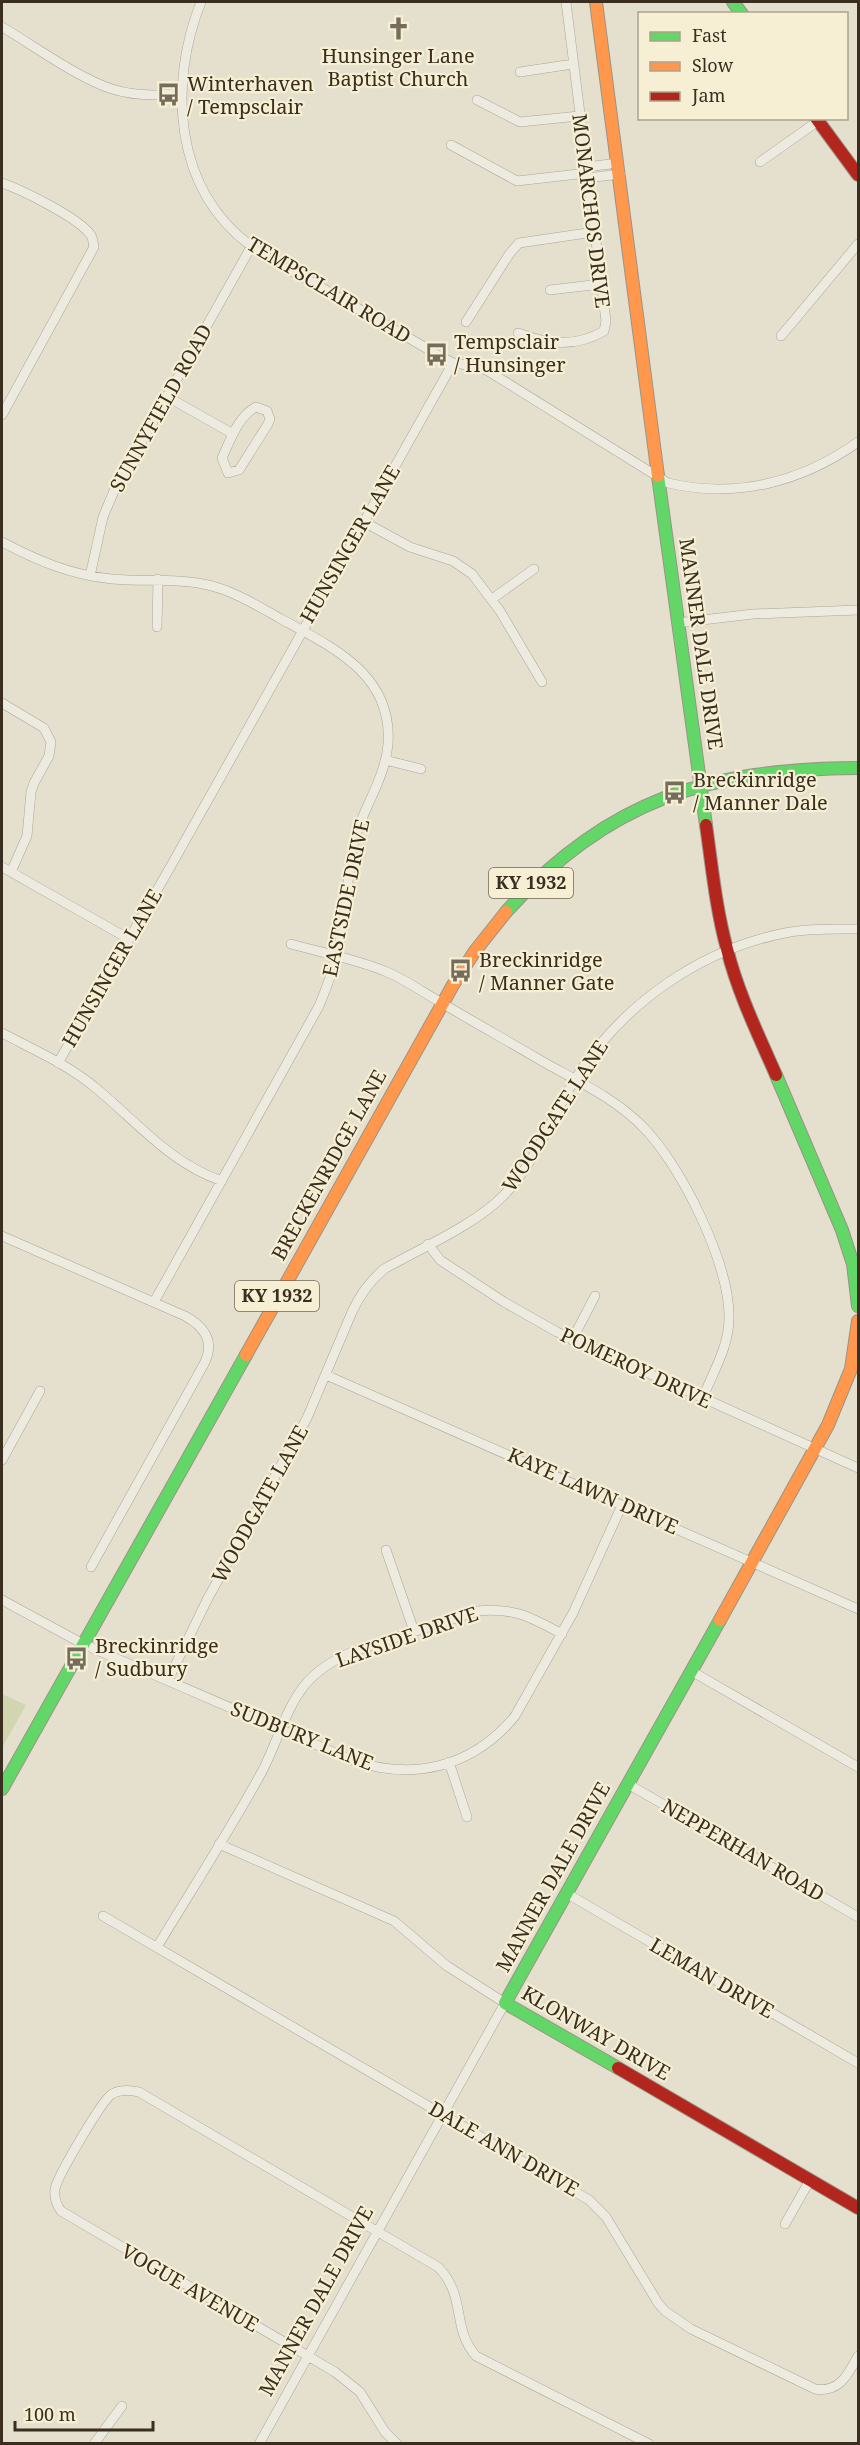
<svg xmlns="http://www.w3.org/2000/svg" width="860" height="2445" viewBox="0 0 860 2445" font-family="'Noto Serif',serif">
  <rect width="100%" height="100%" fill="#e5e0ce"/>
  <!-- green -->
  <path fill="#d2d6b0" d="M 2,1694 L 26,1705 L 2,1748 Z"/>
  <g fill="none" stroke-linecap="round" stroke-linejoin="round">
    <defs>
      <path id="street" d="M 201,2 C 168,85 174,189 251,246 C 268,260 290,270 310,281 C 352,305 394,329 436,354 L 453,363 L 475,366 L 488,371 L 668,483 C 736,499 802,482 858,442
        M 2,27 C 33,45 78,78 112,89 C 134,96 159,96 182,93
        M 520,72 L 573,64
        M 477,100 L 520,122 L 579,116
        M 451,145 L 517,181 L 587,173
        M 760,162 L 818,121
        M 586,167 L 618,163
        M 587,178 L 620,174
        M 2,183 C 22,190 77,217 90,234 C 93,237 93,243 94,247 L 2,415
        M 550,290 L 601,284
        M 466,322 L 510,253 L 519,243 L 594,232
        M 518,333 C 547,344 575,348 604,331 L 606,321 L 566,2
        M 781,336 L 858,244
        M 166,396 L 233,434
        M 256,407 L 267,411 L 270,419 L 268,424 L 239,470 L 228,473 L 222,458 C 230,441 238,416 256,407 Z
        M 364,522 L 410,547 L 453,561 L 472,574 L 500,611 L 542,682
        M 2,542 C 38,561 71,575 112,579 C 143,582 173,578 203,584 C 231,589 256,605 281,619 C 332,647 393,674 388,744 C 385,780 362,809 354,842 C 347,875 347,909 340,941 C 335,964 328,985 319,1006 L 154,1302
        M 90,576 L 103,517 L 114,491 L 251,247
        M 492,599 L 534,569
        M 677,623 L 753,614 L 858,610
        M 157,627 L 158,579
        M 2,703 L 44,728 L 51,742 L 49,756 L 34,783 L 31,792 L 27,836 L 11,872
        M 385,760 L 421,769
        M 2,867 L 129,939
        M 291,944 C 323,953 356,959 387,972 C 406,980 424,993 442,1003 C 475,1023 508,1041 540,1060 C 575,1080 615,1098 643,1127 C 681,1165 730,1264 729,1318 C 729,1348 712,1373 702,1400
        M 2,1033 C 34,1050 69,1065 97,1089 C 137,1122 171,1164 222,1181
        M 58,1063 L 172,864 L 453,363
        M 2,1236 L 185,1316 C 205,1327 215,1342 204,1364 L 91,1567
        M 428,1244 L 440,1260 L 504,1302 L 557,1332 L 858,1468
        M 572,1340 L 595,1296
        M 326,1375 L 858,1609
        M 2,1460 L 40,1391
        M 386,1550 L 414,1631
        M 2,1600 L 83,1644 L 349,1759 C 411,1782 472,1768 515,1716 L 573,1613 L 622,1505
        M 693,1672 L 858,1767
        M 168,1680 L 207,1600 L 307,1418 L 352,1312 C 360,1294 369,1282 384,1269 C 421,1248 475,1225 504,1195 C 535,1163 552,1117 575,1079 C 623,1003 702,948 790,932 C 813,928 836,929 858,929
        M 449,1762 L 467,1817
        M 628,1784 L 858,1917
        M 219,1844 L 394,1921 L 447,1966 L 505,2003 L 259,2444
        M 566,1893 L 858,2063
        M 103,1916 L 589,2200 L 606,2217 L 658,2303 L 665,2311 L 691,2329 L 815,2389 C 840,2393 848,2374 858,2356
        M 157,1947 C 191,1891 227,1835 259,1777 C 276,1748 283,1713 304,1686 C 317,1670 333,1660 352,1652 L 477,1611 C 513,1607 531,1617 562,1634
        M 785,2224 L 810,2180
        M 94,2444 L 122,2406
        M 397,2444 L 385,2432 L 360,2392 L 335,2372 L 61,2211 C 56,2204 54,2197 55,2189 C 57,2177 102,2100 112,2094 C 121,2089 130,2090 139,2092 L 438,2267 C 467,2296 451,2328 476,2356 L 649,2444"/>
      <path id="fast" d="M 733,2 L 742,14
        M 658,476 L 706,825
        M 506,912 C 608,799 709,769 858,768
        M 776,1075 L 842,1230 L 853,1264 L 858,1306
        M 2,1789 L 246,1355
        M 618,2068 L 505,2003 L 720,1620"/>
      <path id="slow" d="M 596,2 L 658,476
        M 246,1355 L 453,985 L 475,951 L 506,912
        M 720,1620 L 828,1425 L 851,1369 L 858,1321"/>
      <path id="jam" d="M 816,118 L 858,175
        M 706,825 C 712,867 716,909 727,949 C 738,993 758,1034 776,1075
        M 618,2068 L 858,2208"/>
    </defs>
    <!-- street casing -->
    <use href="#street" stroke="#aaa597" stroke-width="10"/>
    <!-- fast casing -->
    <use href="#fast" stroke="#9a9487" stroke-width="14"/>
    <!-- slow casing -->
    <use href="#slow" stroke="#9a9487" stroke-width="14"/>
    <!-- jam casing -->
    <use href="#jam" stroke="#9a9487" stroke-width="14"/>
    <!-- street -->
    <use href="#street" stroke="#edeae0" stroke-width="9"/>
    <!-- fast -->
    <use href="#fast" stroke="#63d668" stroke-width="12"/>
    <!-- slow -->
    <use href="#slow" stroke="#ff974d" stroke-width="12"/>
    <!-- jam -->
    <use href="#jam" stroke="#b3261e" stroke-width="12"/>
  </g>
  <!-- icons -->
  <defs>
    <symbol id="church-bare" viewBox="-9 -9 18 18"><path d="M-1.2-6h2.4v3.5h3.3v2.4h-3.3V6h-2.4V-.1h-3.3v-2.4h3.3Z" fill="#756c5c" stroke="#f6efd4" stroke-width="2.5" paint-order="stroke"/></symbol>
    <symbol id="bus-bare" viewBox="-9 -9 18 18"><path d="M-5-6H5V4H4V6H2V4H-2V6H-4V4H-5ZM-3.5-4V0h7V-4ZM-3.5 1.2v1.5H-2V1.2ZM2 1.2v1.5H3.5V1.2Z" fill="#756c5c" stroke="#f6efd4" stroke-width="2.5" paint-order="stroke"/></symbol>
  </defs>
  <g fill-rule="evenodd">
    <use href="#church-bare" x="382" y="12" width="33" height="33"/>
    <use href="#bus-bare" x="152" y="78" width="33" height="33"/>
    <use href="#bus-bare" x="420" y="338" width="33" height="33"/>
    <use href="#bus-bare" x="658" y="776" width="33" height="33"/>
    <use href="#bus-bare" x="444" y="954" width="33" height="33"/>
    <use href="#bus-bare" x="60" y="1642" width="33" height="33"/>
  </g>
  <g text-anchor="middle" stroke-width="4.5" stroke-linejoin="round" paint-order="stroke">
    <!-- shield labels -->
    <g fill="#f6efd4" stroke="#726855" stroke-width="1.5">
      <rect x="489" y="868" width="84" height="30" rx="4.5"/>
      <rect x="235" y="1281" width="84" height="30" rx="4.5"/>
    </g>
    <g font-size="18" font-weight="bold" fill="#392e1f">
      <text x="531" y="889">KY 1932</text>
      <text x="277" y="1302">KY 1932</text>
    </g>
    <!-- poi labels -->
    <g font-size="20" fill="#392e1f" stroke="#f6efd4" text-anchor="start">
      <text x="398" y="63" text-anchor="middle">Hunsinger Lane<tspan x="398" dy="23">Baptist Church</tspan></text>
      <text x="187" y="91">Winterhaven<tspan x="187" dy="23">/ Tempsclair</tspan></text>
      <text x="454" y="349">Tempsclair<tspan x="454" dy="23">/ Hunsinger</tspan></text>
      <text x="693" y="787">Breckinridge<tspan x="693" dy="23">/ Manner Dale</tspan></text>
      <text x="479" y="967">Breckinridge<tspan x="479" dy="23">/ Manner Gate</tspan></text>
      <text x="95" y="1653">Breckinridge<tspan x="95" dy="23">/ Sudbury</tspan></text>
    </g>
    <!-- street labels -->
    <g font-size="20" fill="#392e1f" stroke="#f6efd4">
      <text transform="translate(591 211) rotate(83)" y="7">MONARCHOS DRIVE</text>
      <text transform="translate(329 290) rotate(31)" y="7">TEMPSCLAIR ROAD</text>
      <text transform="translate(161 408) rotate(-61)" y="7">SUNNYFIELD ROAD</text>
      <text transform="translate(350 544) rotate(-60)" y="7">HUNSINGER LANE</text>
      <text transform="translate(701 644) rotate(82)" y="7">MANNER DALE DRIVE</text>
      <text transform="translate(346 898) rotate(-78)" y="7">EASTSIDE DRIVE</text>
      <text transform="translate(112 968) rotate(-60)" y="7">HUNSINGER LANE</text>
      <text transform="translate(555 1116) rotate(-57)" y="7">WOODGATE LANE</text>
      <text transform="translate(329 1165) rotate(-61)" y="7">BRECKENRIDGE LANE</text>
      <text transform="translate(636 1368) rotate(25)" y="7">POMEROY DRIVE</text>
      <text transform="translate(593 1491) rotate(24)" y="7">KAYE LAWN DRIVE</text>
      <text transform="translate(260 1504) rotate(-61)" y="7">WOODGATE LANE</text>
      <text transform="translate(407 1637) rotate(-19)" y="7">LAYSIDE DRIVE</text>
      <text transform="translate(302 1736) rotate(22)" y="7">SUDBURY LANE</text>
      <text transform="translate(743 1850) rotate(30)" y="7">NEPPERHAN ROAD</text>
      <text transform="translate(553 1877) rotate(-61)" y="7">MANNER DALE DRIVE</text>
      <text transform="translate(712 1978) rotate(30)" y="7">LEMAN DRIVE</text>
      <text transform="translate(596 2033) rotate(30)" y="7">KLONWAY DRIVE</text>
      <text transform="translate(504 2149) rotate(30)" y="7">DALE ANN DRIVE</text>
      <text transform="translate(190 2288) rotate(30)" y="7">VOGUE AVENUE</text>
      <text transform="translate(316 2301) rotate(-61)" y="7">MANNER DALE DRIVE</text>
    </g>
  </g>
  <!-- border -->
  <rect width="860" height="2445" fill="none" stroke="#392e1f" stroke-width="6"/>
  <!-- legend -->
  <rect x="638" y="12" width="210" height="108" fill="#f6efd4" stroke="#aaa28c" stroke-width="1.5"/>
  <rect x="650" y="32" width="30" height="9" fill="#63d668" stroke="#aaa28c" stroke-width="1.5"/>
  <text x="692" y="42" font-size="18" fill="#392e1f">Fast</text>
  <rect x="650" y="62" width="30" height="9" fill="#ff974d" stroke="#aaa28c" stroke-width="1.5"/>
  <text x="692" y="72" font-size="18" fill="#392e1f">Slow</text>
  <rect x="650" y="92" width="30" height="9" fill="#b3261e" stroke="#aaa28c" stroke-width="1.5"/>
  <text x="692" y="102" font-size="18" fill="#392e1f">Jam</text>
  <!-- scale -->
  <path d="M15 2421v9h138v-9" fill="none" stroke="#392e1f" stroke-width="3"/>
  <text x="24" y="2421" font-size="18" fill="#392e1f" stroke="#f6efd4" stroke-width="4.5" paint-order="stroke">100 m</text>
</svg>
